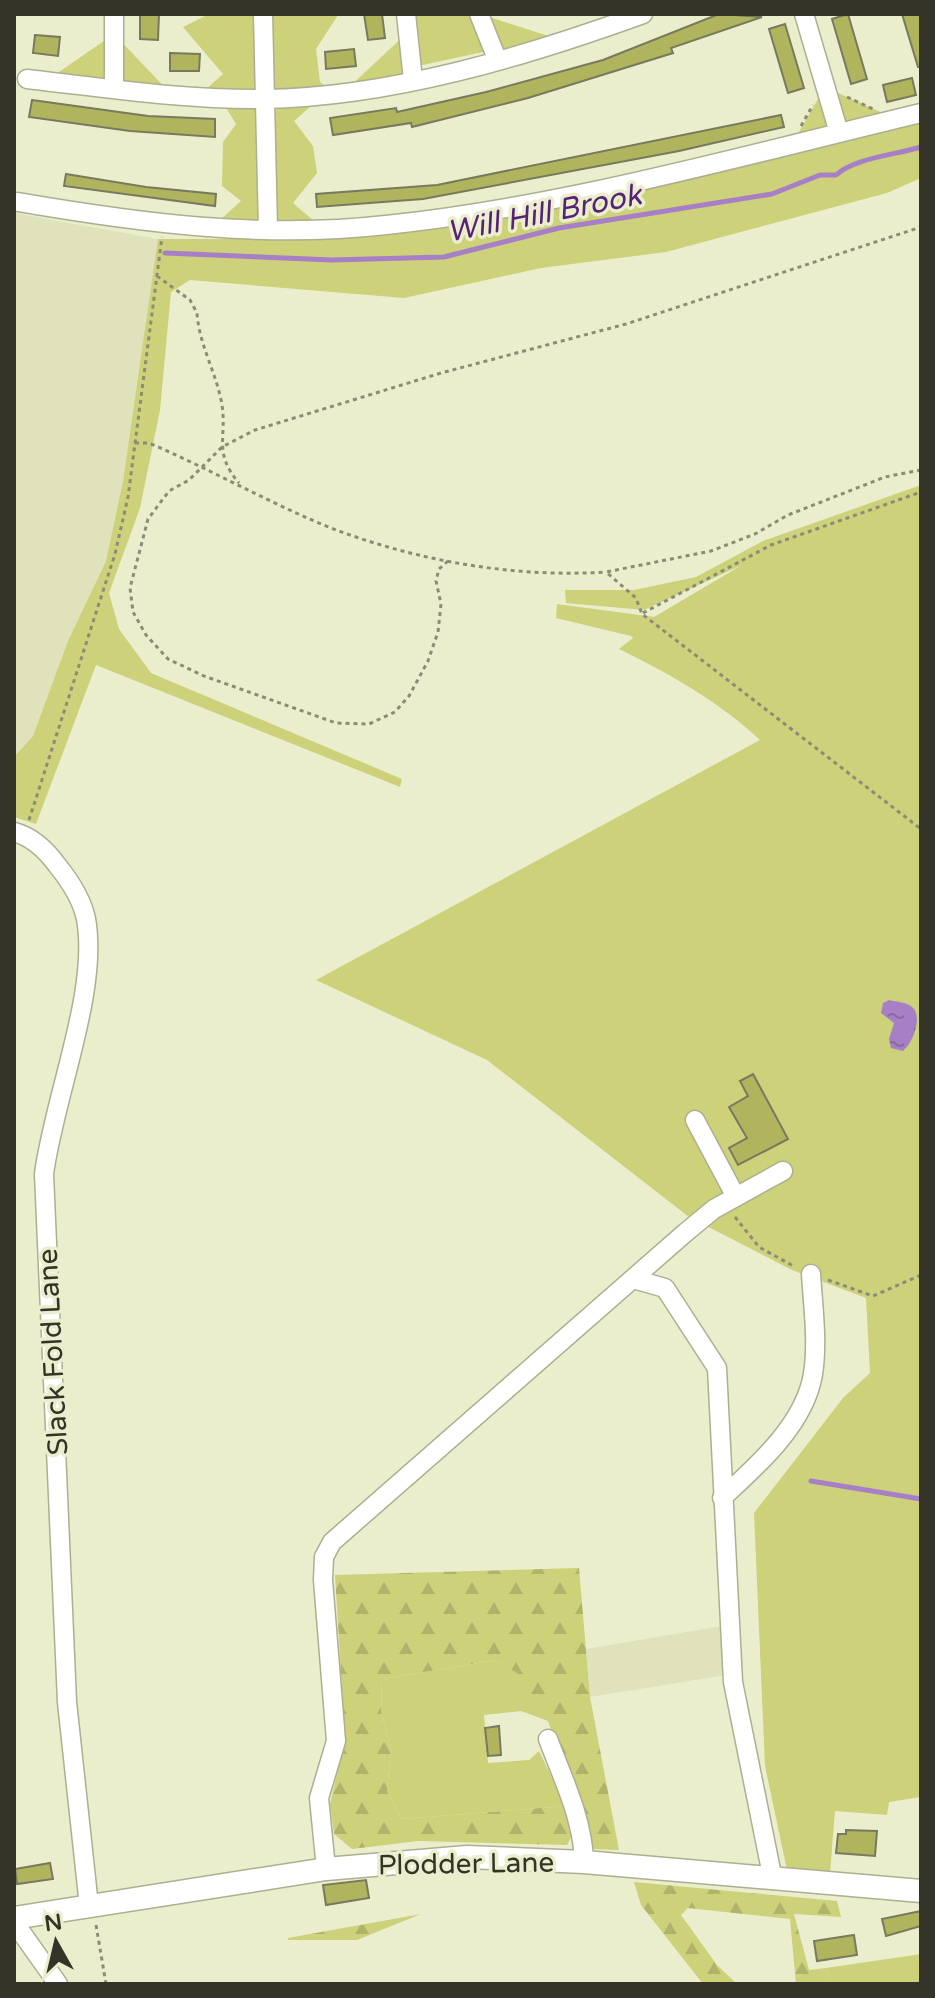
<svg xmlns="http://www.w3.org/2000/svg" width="935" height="1998" viewBox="0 0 935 1998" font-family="'Varela Round',sans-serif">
  <defs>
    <pattern id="forest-firs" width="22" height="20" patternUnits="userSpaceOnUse" patternTransform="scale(2)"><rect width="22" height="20" fill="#ccd17a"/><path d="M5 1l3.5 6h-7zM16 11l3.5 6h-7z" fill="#b0b46a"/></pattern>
    <pattern id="water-ripples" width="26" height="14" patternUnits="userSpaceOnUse" patternTransform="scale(2)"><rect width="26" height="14" fill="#a77fc6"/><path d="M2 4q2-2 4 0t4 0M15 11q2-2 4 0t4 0" fill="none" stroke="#8969a1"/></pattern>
  </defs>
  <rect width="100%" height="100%" fill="#ebeecd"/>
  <!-- built -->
  <path fill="#dfe2bb" d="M 14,213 L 158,239 L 144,361 L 117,522 L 106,561 L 68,641 L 33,736 L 14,757 Z
    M 722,1626 L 726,1675 L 590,1697 L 586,1649 Z"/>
  <!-- grass -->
  <path fill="#ccd17a" d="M 209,14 L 338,15 L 316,49 L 320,82 L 335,93 L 326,93 L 294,121 L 313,146 L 317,173 L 293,203 L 322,228 L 211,228 L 241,201 L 222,186 L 223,142 L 236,124 L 220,98 L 197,97 L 223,74 L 183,27 Z
    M 410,14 L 474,14 L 486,49 L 483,52 L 418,66 Z
    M 480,14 L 561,40 L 497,59 Z
    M 408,32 L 413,80 L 345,91 Z
    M 114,34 L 173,96 L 46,81 Z
    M 825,87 L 896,119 L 792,144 Z
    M 921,119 L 921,178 L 887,193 L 666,252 L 541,268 L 404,298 L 190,280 L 171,292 L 160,410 L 140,508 L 109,593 L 119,629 L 151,673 L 402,779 L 400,787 L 96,665 L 36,824 L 14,817 L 14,757 L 33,736 L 68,641 L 106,561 L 123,482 L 158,239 L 296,239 L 428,228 Z
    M 921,485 L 921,1797 L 889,1802 L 887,1815 L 835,1811 L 830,1873 L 787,1870 L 765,1766 L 754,1513 L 843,1398 L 870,1373 L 866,1298 L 792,1270 L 689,1217 L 487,1060 L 316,980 L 760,740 C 720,702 668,673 619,649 L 633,638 L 631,636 L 556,618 L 557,604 L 654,617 L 742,565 L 644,610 L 566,603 L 565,590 L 634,590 L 696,577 L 763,541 Z
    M 497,1660 L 521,1675 L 521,1711 L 484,1715 L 488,1763 L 529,1760 L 539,1751 L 566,1806 L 401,1819 L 387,1791 L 391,1750 L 381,1711 L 382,1679 Z
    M 921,1954 L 921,1984 L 831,1984 L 826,1968 Z"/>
  <!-- forest -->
  <path fill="url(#forest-firs)" d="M 579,1568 L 590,1697 L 619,1850 L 592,1849 L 548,1721 L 521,1711 L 521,1676 L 497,1660 L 382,1679 L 381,1711 L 391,1750 L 387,1791 L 401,1819 L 566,1806 L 573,1834 L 567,1845 L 418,1841 L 352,1849 L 334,1834 L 330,1804 L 345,1739 L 335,1575 Z
    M 634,1882 L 837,1901 L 841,1917 L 794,1914 L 809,1970 L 826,1968 L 831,1984 L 796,1984 L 790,1919 L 688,1908 L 681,1915 L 717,1965 L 737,1984 L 703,1984 L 641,1905 Z
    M 421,1914 L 357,1940 L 288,1940 L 288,1938 Z"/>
  <!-- water -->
  <path fill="url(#water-ripples)" d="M 889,1000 C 897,1002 909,1002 914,1009 C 922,1020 912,1044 903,1051 L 891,1048 L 889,1039 L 894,1023 L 881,1013 L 883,1003 Z"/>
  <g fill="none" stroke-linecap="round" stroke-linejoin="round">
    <!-- stream -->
    <path stroke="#a77fc6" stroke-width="5" d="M 165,253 L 332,260 L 444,257 L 559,228 L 772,194 L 820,175 L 836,175 C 854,158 895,155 921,147
      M 811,1481 L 921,1499"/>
  </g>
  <!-- building -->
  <path fill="#b0b45d" stroke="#777a5d" stroke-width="2" d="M 140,14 L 159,14 L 158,40 L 140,39 Z
    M 364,14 L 382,14 L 385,38 L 368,40 Z
    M 719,14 L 762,17 L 671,48 L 673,53 L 528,98 L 412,127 L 411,123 L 333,135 L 330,118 L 396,108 L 397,112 L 486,92 L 603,60 Z
    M 848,14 L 867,79 L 851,84 L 832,19 Z
    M 902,14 L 920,14 L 921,67 L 918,67 Z
    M 785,24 L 804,88 L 788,93 L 769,29 Z
    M 35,35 L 60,37 L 58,56 L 33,53 Z
    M 354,49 L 356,66 L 326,69 L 325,52 Z
    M 170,53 L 200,54 L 199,71 L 170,71 Z
    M 912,78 L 916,95 L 887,102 L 883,85 Z
    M 32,100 L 148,116 L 215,119 L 215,137 L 130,131 L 29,117 Z
    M 781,115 L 784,127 L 679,151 L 423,199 L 317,207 L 316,194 L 437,185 Z
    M 66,174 L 146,187 L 216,194 L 215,206 L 64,186 Z
    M 753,1074 L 788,1139 L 738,1165 L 729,1148 L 747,1138 L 729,1107 L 748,1096 L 740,1081 Z
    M 499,1726 L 501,1755 L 488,1756 L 485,1728 Z
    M 846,1830 L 877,1831 L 875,1856 L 836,1853 L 838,1834 L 846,1834 Z
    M 50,1863 L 53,1879 L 17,1884 L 15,1869 Z
    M 366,1880 L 369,1898 L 326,1905 L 323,1885 Z
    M 921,1911 L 921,1926 L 886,1936 L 882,1919 Z
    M 854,1935 L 857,1955 L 817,1961 L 814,1941 Z"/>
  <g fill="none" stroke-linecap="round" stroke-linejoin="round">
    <defs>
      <path id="minor" d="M 114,14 L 114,88
        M 263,14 L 268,230
        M 406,14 L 413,80
        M 479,14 L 497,59
        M 804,14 L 839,133
        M 27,79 C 106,88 184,100 264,99 C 391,97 524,57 643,14
        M 18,202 C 140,223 262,239 386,225 C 567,206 745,155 921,113
        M 14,832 C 33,837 46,850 57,865 C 70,881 82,899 86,919 C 99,991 54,1097 44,1174 L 67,1702 L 89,1906
        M 695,1120 L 736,1197
        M 633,1279 L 665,1288 L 717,1368 L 733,1682 L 773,1880
        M 722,1498 C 757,1466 805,1424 813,1374 C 818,1342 813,1306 811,1274
        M 548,1739 C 563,1779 583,1819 584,1862
        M 326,1869 L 319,1798 L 336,1741 L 323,1580 L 324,1557 L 332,1542 L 685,1233 L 714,1209 L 783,1171
        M 14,1922 L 58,1984"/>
      <path id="major" d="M 14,1918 L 326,1869 L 467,1857 L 584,1862 L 921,1891"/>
    </defs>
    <!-- minor casing -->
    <use href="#minor" stroke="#acaf90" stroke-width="21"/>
    <!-- major casing -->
    <use href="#major" stroke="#acaf90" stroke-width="25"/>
    <!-- path -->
    <path stroke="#8a8c75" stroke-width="3" stroke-dasharray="4 4" stroke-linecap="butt" d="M 847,97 L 873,109
      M 801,126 L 813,105
      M 157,276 L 190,300 L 197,313 C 199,345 217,374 222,405 C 227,437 213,453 239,483
      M 135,443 L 149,443 C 210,469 269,503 331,528 C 417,561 515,578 606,572
      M 921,470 L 885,477 L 788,515 L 755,534 L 711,551 L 606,572 L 636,598 L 642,614 L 921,829
      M 448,561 L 439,569 L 436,581 L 441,604 L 438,632 L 428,661 L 409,696 L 395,712 L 369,724 L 336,723 L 204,676 L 168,659 L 146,635 L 133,612 L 130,588 L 148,519 L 169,491 L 189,480 L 222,447 L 255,430 L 441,373 L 626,324 L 921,227
      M 643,613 L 771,545 L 921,492
      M 29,820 L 115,554 L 128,497 L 162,237
      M 735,1217 L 759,1247 L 795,1267
      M 828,1280 L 873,1296 L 921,1275
      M 96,1925 L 106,1984
      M 916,1984 L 921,1983"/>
    <!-- minor -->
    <use href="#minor" stroke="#fff" stroke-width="18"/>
    <!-- major -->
    <use href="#major" stroke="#fff" stroke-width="22"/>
  </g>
  <g text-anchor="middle" stroke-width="7" stroke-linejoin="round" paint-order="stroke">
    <!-- street labels -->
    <g font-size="28" fill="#333427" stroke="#ebeecd">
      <text transform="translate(52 1352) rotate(-93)" y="10">Slack Fold Lane</text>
      <text transform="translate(466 1863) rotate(-1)" y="10">Plodder Lane</text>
    </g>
    <!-- water labels -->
    <g font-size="30" font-style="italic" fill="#562277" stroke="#ebeecd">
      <text transform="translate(544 213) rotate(-11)" y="10">Will Hill Brook</text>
    </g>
  </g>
  <!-- border -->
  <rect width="935" height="1998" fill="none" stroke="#333427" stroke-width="32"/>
  <!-- north arrow -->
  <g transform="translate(56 1942) rotate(352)" stroke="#ebeecd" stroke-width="6" paint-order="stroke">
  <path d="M0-6L14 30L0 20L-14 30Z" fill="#333427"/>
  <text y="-12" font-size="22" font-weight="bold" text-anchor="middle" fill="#333427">N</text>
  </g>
</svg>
